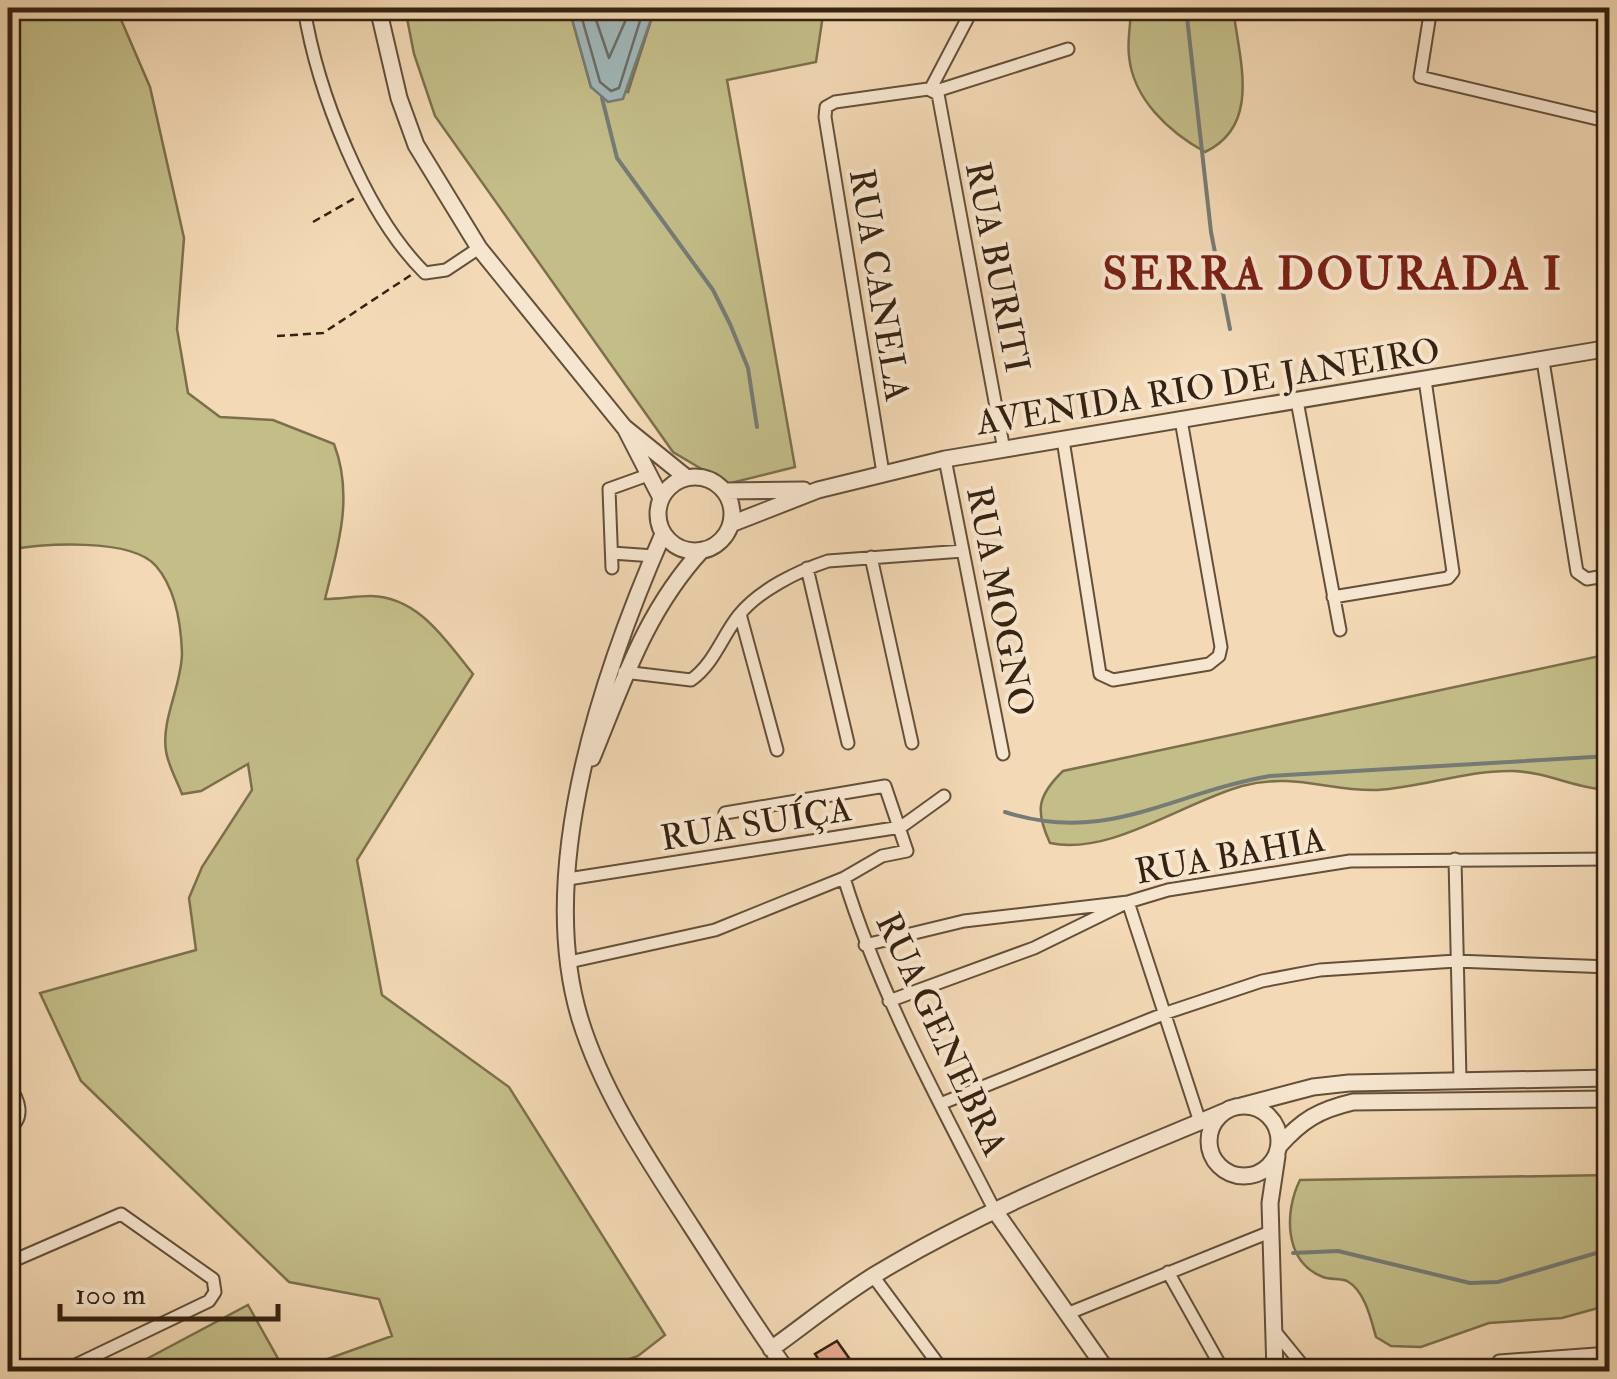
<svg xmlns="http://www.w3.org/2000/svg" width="1617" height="1379" viewBox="0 0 1617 1379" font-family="'IM FELL Double Pica',serif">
  <rect width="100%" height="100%" fill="#f3d9b5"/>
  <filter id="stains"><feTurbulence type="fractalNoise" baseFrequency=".002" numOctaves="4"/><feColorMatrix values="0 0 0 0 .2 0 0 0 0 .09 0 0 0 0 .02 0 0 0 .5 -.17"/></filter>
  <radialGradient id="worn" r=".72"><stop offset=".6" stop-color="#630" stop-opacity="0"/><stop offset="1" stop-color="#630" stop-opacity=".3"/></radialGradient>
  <!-- green -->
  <path fill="#c3bd88" stroke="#7c704c" stroke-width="2.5" d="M 8,8 L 116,8 L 150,87 L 184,238 L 177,329 L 188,393 L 220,417 L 273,420 L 334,444 C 354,496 338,547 325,599 C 340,599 356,596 371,596 C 419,597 446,641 473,674 L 357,860 L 382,995 L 509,1087 L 665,1335 L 638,1356 L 596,1371 L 294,1371 L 392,1336 L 379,1299 L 289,1282 L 81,1081 L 40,993 L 196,950 L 189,898 L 202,867 L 252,790 L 248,764 L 201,791 L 182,794 C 177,781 168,765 166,751 C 161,719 182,685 182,653 C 181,624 175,588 156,566 C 131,537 42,544 8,550 Z
    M 405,8 L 569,8 L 591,87 L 628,92 L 655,8 L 824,8 L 816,62 L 727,80 L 795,467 L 727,484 L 673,452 L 435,116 L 414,54 Z
    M 1131,8 L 1233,8 C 1239,59 1262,125 1205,152 C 1169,132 1133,99 1129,56 C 1127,40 1131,23 1131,8 Z
    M 1609,654 L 1609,790 C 1577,789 1547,772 1513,771 C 1467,770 1423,787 1378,790 C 1330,792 1295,772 1242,786 C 1182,803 1110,856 1050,843 C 1035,811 1037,796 1063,771 Z
    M 1609,1175 L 1609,1305 L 1562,1318 L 1489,1323 L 1421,1347 L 1391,1346 L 1376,1337 C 1371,1319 1365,1291 1347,1281 C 1340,1278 1330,1280 1323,1277 C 1284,1262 1284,1212 1300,1180 Z
    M 248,1305 L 285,1371 L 124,1371 Z"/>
  <!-- water -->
  <path fill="#a0b7b9" stroke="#757b76" stroke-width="2.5" d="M 569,8 L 655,8 L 623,99 L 608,102 L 591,87 Z"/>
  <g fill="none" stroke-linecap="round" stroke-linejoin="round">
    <!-- shore -->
    <path stroke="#6a6c65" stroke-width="2.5" d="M 579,8 L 600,82 L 611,91 L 619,88 L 644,8
      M 592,8 L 609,58 L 631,8"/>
    <!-- stream -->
    <path stroke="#757b76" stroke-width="4" d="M 1186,8 L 1211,232 L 1230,329
      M 602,98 L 617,158 L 713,290 L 730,324 L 748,368 L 757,427
      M 1005,812 C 1107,845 1171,793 1270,776 L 1610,756
      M 1293,1253 L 1338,1251 L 1470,1283 L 1498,1282 L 1610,1249"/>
  </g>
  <!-- building -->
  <path fill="#e7aa90" stroke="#352211" stroke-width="2.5" d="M 837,1341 L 849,1358 L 827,1372 L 815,1354 Z"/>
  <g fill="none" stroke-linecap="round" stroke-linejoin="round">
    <defs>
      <path id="minor" d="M 304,8 C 317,90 364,213 425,273 L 446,270 L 479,248
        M 1431,8 L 1420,77 L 1610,122
        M 1606,8 L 1610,31
        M 931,88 L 973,8
        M 936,91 L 1068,49
        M 1543,361 L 1577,572 L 1587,579 L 1610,575
        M 1297,401 L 1340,630
        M 1063,440 L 1100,674 L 1113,680 L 1209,664 L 1219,656 L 1221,647 L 1181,420
        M 945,459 L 1003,754
        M 883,473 L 825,117 L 826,107 L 835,102 L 928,89 L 938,94 L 1004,450
        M 612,553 L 654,556
        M 871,557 L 912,743
        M 612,568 L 609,489 L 648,475
        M 807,568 L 848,743
        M 1333,597 L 1448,578 L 1453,572 L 1425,380
        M 740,614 L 777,750
        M 624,672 L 691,680 C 714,664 722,636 739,615 C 759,590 798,571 828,561 L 963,551
        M 1455,859 L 1460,1079
        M 844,878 C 880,995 939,1102 995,1211
        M 568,879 L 901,827 L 944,796
        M 865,945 L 964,921 L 1128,902 L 1168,890 L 1350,861 L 1610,859
        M 569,962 L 715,930 L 844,878 L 882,856 L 907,851 L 885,786 L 725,813
        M 889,1001 L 1034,948 L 1128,902 L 1200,1122
        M 8,1085 C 19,1099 26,1118 8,1129
        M 940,1104 L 1166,1013 L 1262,981 L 1320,970 L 1456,961 L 1610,967
        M 8,1263 L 121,1214 L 213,1279 L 215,1292 L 209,1301 L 61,1372
        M 1168,1272 L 1224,1372
        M 873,1276 L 944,1372
        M 1069,1313 L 1270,1232
        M 1273,1329 L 1308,1372
        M 1499,1361 L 1610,1353"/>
      <path id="tertiary" d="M 378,8 L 399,98 L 416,145 L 479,248 L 624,427 L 687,478
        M 626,430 L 661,498
        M658 514a37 37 0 1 1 74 0a37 37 0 1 1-74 0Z
        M 724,491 L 804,490
        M 731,524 L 818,490 L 945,459 L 1610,348
        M 663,534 C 603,671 535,870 580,1019 C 603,1094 649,1161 691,1226 C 723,1275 753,1324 788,1372
        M 592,758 C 623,683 645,612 702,550
        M1209 1141a35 35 0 1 1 70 0a35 35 0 1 1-70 0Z
        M 1241,1106 L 1313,1087 L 1349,1083 L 1610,1078
        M 1279,1146 C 1302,1120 1319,1110 1353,1102 L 1610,1099
        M 995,1211 L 1108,1372
        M 771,1349 C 806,1324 841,1295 878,1273 C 987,1207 1109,1160 1226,1111
        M 1275,1372 L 1270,1203 L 1277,1156"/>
    </defs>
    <!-- minor casing -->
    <use href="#minor" stroke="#64503a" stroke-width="15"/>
    <!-- tertiary casing -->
    <use href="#tertiary" stroke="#64503a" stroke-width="19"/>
    <!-- path -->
    <path stroke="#352211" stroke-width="2.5" stroke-dasharray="8 5" stroke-linecap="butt" d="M 313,222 L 355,198
      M 277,336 L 323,333 L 411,275"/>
    <!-- minor -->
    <use href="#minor" stroke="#f7e6cf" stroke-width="11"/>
    <!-- tertiary -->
    <use href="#tertiary" stroke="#f7e6cf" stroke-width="15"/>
  </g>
  <g text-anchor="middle" stroke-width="8" stroke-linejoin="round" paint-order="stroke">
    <!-- street labels -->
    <g font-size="35" fill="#352211" stroke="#f7e6cf">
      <text transform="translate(998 267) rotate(79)" y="12">RUA BURITI</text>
      <text transform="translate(880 285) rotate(81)" y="12">RUA CANELA</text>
      <text transform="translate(1208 386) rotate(-9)" y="12">AVENIDA RIO DE JANEIRO</text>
      <text transform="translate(1001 601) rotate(79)" y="12">RUA MOGNO</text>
      <text transform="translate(756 823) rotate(-9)" y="12">RUA SUÍÇA</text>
      <text transform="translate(1230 855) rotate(-10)" y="12">RUA BAHIA</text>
      <text transform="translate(942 1034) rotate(65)" y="12">RUA GENEBRA</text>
    </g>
    <!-- district labels -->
    <g font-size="45" font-weight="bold" letter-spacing="2.5" fill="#7a1f14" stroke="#f7e6cf">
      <text x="1333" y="289">SERRA DOURADA I</text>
    </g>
  </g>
  <!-- margin -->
  <rect width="1617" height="1379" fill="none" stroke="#f3d9b5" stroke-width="40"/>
  <rect x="10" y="10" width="1597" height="1359" fill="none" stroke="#352211" stroke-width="5"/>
  <rect x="20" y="20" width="1577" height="1339" fill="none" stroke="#352211" stroke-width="2.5"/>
  <!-- scale -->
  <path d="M60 1304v15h218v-15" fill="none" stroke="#352211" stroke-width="5"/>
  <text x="75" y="1304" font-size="30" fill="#352211" stroke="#f7e6cf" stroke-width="8" paint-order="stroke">100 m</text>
  <rect width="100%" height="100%" filter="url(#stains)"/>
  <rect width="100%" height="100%" fill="url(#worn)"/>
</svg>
